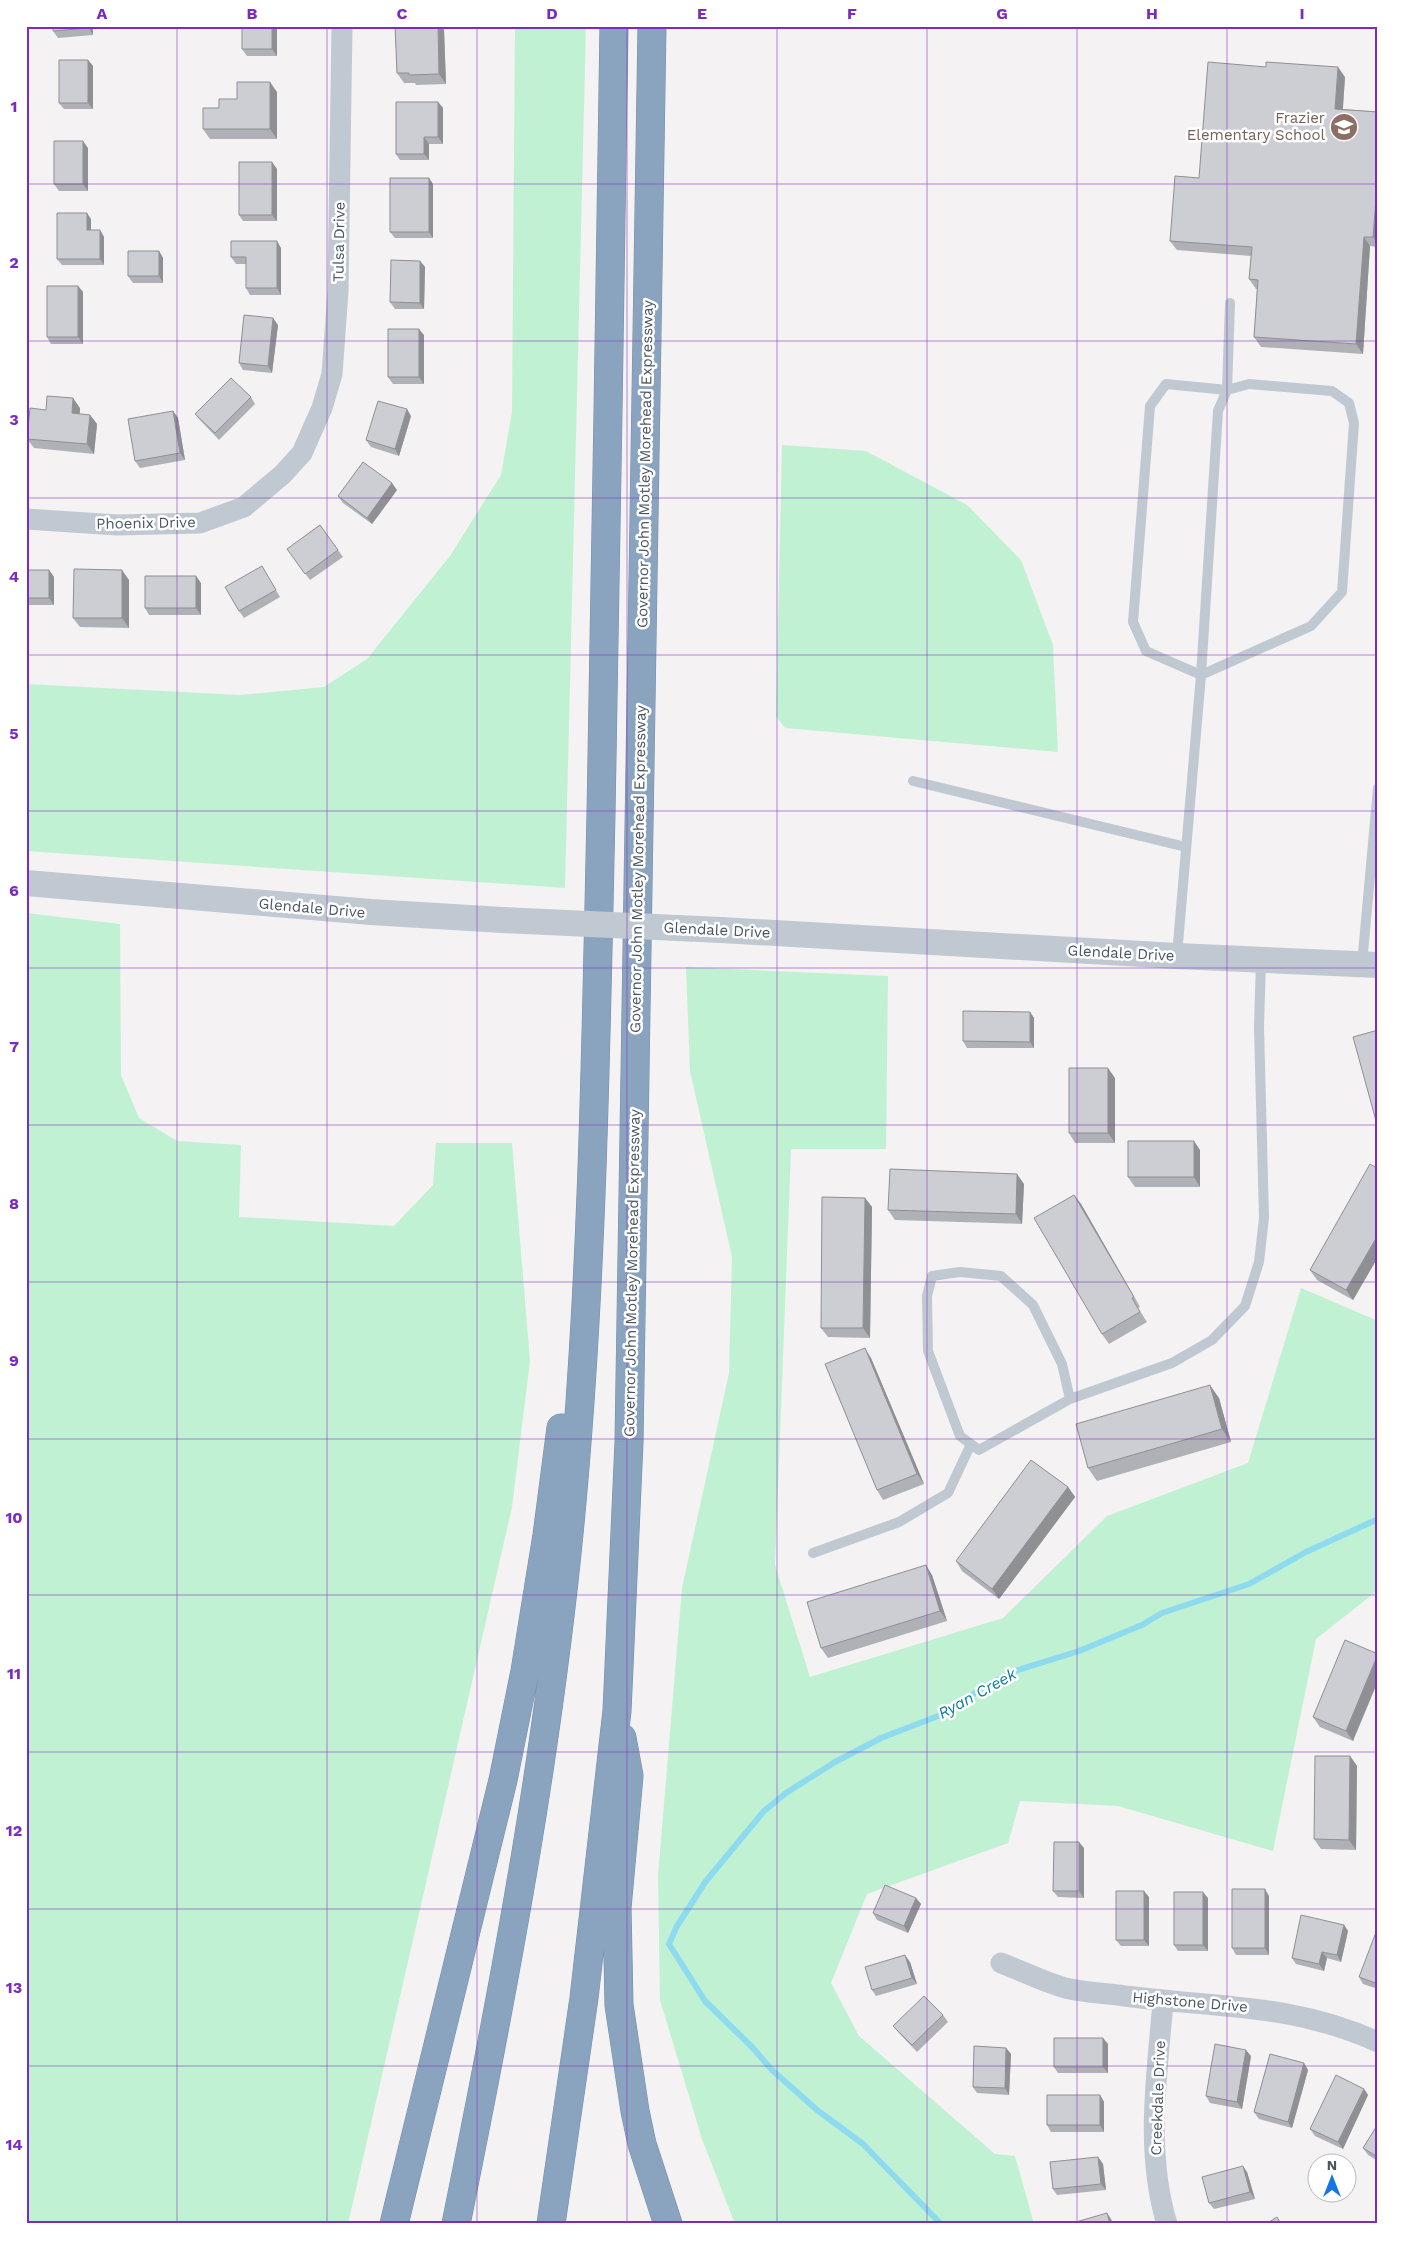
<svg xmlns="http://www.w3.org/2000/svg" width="1404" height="2250" viewBox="0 0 1404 2250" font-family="'Work Sans',sans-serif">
  <rect width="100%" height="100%" fill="#f4f2f2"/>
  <!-- green -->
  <path fill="#c1f1d3" d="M 515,26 L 586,26 L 565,888 L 26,851 L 26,684 L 240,695 L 324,687 L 367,659 L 450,556 L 501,475 L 512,412 Z
    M 782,445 L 866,451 L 967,505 L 1021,560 L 1053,645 L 1058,752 L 785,728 L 776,716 Z
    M 26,913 L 120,924 L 121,1075 L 139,1118 L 177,1141 L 241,1145 L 239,1217 L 394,1226 L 433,1185 L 436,1143 L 512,1143 L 530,1361 L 512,1507 L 348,2224 L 26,2224 Z
    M 686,967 L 888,976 L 886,1149 L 791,1149 L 775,1565 L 810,1677 L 1003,1618 L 1107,1516 L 1248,1463 L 1301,1288 L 1378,1321 L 1378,1590 L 1316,1639 L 1273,1851 L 1118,1806 L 1020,1801 L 1008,1843 L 867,1894 L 831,1983 L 859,2036 L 995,2154 L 1015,2156 L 1034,2224 L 735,2224 L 702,2139 L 660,2000 L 658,1876 L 682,1588 L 729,1373 L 732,1257 L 690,1071 Z"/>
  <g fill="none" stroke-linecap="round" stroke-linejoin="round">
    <!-- stream -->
    <path stroke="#8edaee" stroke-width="6" d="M 941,2224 L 863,2144 L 817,2110 L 772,2070 L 752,2047 L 705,2001 L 669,1944 L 677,1926 L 706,1881 L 764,1811 L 786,1793 L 835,1762 L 881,1738 L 938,1716 L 988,1685 L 1015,1671 L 1079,1651 L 1142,1625 L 1162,1613 L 1249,1584 L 1306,1552 L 1378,1519"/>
    <defs>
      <path id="motorway" d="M 622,1738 L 629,1776 L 617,1908 L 619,2005 L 635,2111 L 642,2144 L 668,2224
        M 394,2224 L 503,1780 L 525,1671 L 547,1535 L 561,1428
        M 456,2224 C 506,1978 553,1729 574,1479 C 593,1258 596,1036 601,814 C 606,551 610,289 614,26
        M 551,2224 L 584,1998 L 617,1711 L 629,1442 L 652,26"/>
    </defs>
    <!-- motorway casing -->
    <use href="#motorway" stroke="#758fac" stroke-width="29"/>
    <!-- service -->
    <path stroke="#c0c9d1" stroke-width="10" d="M 913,781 L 1186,847
      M 1177,955 L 1201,675 L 1311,626 L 1342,592 L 1354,423 L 1349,403 L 1332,391 L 1249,384 L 1227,390 L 1218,411 L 1201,675 L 1146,651 L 1133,622 L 1150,406 L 1166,384 L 1227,390 L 1230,303
      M 1362,964 L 1378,788
      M 1070,1399 L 1062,1364 L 1033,1305 L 1001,1276 L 960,1272 L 932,1276 L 927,1296 L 928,1351 L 960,1436 L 979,1450 L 1070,1399 L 1172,1363 L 1212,1340 L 1245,1306 L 1259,1262 L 1264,1218 L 1259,1027 L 1261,961
      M 813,1553 L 899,1522 L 948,1493 L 971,1444"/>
    <!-- minor -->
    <path stroke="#c0c9d1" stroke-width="21" d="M 26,519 L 117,525 L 200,523 L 244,507 L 283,474 L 302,453 L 322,408 L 332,374 L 338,291 L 342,26
      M 1001,1963 C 1022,1971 1044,1982 1065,1988 C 1082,1992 1101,1993 1118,1995 C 1209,2008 1291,2002 1378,2042
      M 1163,2002 C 1157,2075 1145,2152 1167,2224"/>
    <!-- tertiary -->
    <path stroke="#c0c9d1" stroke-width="26" d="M 26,883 L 371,912 L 502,920
      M 721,930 L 1177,956 L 1378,965"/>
    <!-- motorway -->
    <use href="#motorway" stroke="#8aa4c0" stroke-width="28"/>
    <!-- tertiary-bridge -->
    <path stroke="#c0c9d1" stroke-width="26" d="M 502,920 L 721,930"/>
  </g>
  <!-- wall -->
  <path fill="#afb1b6" d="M 93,26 L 93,35 L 58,38 L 53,31 Z
    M 277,26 L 277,56 L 247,56 L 242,49 Z
    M 395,26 L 441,26 L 444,30 L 446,84 L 416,85 L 415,83 L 404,83 L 397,73 Z
    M 88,60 L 93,66 L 93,109 L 64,109 L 59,103 Z
    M 1345,77 L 1343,109 L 1378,112 L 1378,247 L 1370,246 L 1363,354 L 1261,347 L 1254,337 L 1257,289 L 1256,289 L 1249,279 L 1251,256 L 1177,250 L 1170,241 L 1199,178 Z
    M 277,92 L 277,139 L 210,139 L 203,129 L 219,108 L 237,99 Z
    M 438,102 L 443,108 L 443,144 L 429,144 L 429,160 L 400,160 L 396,154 Z
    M 88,148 L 88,191 L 59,191 L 54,184 Z
    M 277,169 L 277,221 L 243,221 L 239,215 Z
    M 433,184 L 433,238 L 395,238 L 390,232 Z
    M 91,219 L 91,230 L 100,230 L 104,237 L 104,265 L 62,265 L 57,259 Z
    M 281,248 L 281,295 L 250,295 L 246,288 L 246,264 L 236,264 L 231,257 Z
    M 159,251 L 163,258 L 163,283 L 133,283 L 128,276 Z
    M 420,261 L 425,267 L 424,309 L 395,309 L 390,302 Z
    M 78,286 L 83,292 L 83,344 L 51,344 L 47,337 Z
    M 278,325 L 272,373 L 243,370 L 239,363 Z
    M 424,335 L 424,384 L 393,384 L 388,377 Z
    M 251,397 L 255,404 L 219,440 L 200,420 L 195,414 Z
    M 80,408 L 80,414 L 90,415 L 97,424 L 94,454 L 34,448 L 27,439 L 46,410 Z
    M 173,411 L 178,418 L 185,460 L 140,468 L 135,461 Z
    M 411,416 L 399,456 L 371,447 L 366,440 Z
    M 397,490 L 372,524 L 343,503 L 338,496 Z
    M 320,525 L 343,557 L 310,580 L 287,549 Z
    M 262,566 L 280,597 L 244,618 L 239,611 Z
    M 26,570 L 49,570 L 54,577 L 54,605 L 26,605 Z
    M 129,580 L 129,628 L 80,627 L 73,618 Z
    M 201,583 L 201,615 L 149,615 L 145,608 Z
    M 1030,1012 L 1034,1018 L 1034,1048 L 967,1048 L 963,1041 Z
    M 1115,1078 L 1115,1143 L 1075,1143 L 1069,1133 Z
    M 1200,1150 L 1200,1187 L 1135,1187 L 1128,1177 Z
    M 1378,1169 L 1378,1257 L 1353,1300 L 1317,1280 L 1310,1270 Z
    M 1024,1184 L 1022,1224 L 895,1220 L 888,1210 Z
    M 1074,1195 L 1081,1204 L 1140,1307 L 1138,1308 L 1147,1322 L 1109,1344 L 1102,1334 Z
    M 865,1198 L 872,1207 L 870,1338 L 828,1337 L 821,1328 Z
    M 871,1358 L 924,1484 L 883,1500 L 877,1490 Z
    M 1219,1398 L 1231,1442 L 1097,1481 L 1088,1468 Z
    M 1068,1487 L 1075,1497 L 999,1599 L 962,1571 L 956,1561 Z
    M 932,1575 L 947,1621 L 828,1658 L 821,1648 Z
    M 1378,1654 L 1353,1741 L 1320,1727 L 1313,1717 Z
    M 1350,1756 L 1357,1766 L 1356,1850 L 1321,1849 L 1314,1839 Z
    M 1084,1848 L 1084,1898 L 1058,1897 L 1053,1891 Z
    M 1269,1896 L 1269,1955 L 1236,1955 L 1232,1948 Z
    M 1149,1897 L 1149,1946 L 1121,1946 L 1116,1940 Z
    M 916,1898 L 921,1904 L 908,1933 L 877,1920 L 873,1913 Z
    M 1208,1898 L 1208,1951 L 1178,1951 L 1174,1945 Z
    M 1344,1925 L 1348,1931 L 1341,1962 L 1327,1958 L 1324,1971 L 1296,1964 L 1292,1958 Z
    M 1378,1927 L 1378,1989 L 1363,1984 L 1359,1977 Z
    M 910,1962 L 917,1984 L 876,1996 L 872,1990 Z
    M 943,2015 L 948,2022 L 917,2052 L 898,2032 L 893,2026 Z
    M 1108,2044 L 1108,2073 L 1058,2073 L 1054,2067 Z
    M 1006,2048 L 1011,2054 L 1009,2095 L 977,2093 L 973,2087 Z
    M 1251,2056 L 1242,2109 L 1210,2103 L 1206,2096 Z
    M 1308,2070 L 1292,2128 L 1259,2119 L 1254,2112 Z
    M 1364,2089 L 1368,2095 L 1343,2149 L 1315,2136 L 1310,2129 Z
    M 1100,2095 L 1104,2102 L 1104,2132 L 1051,2132 L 1047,2125 Z
    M 1378,2124 L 1378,2161 L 1368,2155 L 1363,2148 Z
    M 1098,2157 L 1103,2164 L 1106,2190 L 1057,2195 L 1053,2189 Z
    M 1247,2172 L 1255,2199 L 1214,2209 L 1209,2203 Z"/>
  <!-- shaded-wall -->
  <path fill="#8f9094" d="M 89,26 L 93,26 L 93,35 L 89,28 Z
    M 272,26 L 277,26 L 277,56 L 272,49 Z
    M 438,26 L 441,26 L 444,30 L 446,84 L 439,74 Z
    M 88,60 L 93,66 L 93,109 L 88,103 Z
    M 1338,67 L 1345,77 L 1342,119 L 1335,109 Z
    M 270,82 L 277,92 L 277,139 L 270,129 Z
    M 438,102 L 443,108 L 443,144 L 438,137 Z
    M 424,137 L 429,144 L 429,160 L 424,154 Z
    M 83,141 L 88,148 L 88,191 L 83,184 Z
    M 272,162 L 277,169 L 277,221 L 272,215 Z
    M 1378,174 L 1378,244 L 1373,237 Z
    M 429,178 L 433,184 L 433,238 L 429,232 Z
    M 87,213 L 91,219 L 91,237 L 87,230 Z
    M 100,230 L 104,237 L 104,265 L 100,259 Z
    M 1364,237 L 1370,246 L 1363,354 L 1356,344 Z
    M 277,241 L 281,248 L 281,295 L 277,288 Z
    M 159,251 L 163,258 L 163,283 L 159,276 Z
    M 420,261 L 425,267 L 424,309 L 420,303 Z
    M 78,286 L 83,292 L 83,344 L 78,337 Z
    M 273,318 L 278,325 L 272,373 L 268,366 Z
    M 419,329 L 424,335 L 424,384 L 419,377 Z
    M 73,398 L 80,408 L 79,423 L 72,413 Z
    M 407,409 L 411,416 L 399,456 L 395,449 Z
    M 173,411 L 178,418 L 185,460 L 180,453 Z
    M 90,415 L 97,424 L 94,454 L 87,444 Z
    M 392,483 L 397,490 L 372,524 L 367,518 Z
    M 49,570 L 54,577 L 54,605 L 49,598 Z
    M 122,570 L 129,580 L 129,628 L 122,618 Z
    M 196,576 L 201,583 L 201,615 L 196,608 Z
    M 1030,1012 L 1034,1018 L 1034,1048 L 1030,1042 Z
    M 1108,1068 L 1115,1078 L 1115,1143 L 1108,1133 Z
    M 1194,1141 L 1200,1150 L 1200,1187 L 1194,1177 Z
    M 1017,1174 L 1024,1184 L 1022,1224 L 1016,1214 Z
    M 1074,1195 L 1081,1204 L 1140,1307 L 1134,1297 Z
    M 865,1198 L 872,1207 L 870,1338 L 863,1328 Z
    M 1378,1235 L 1378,1257 L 1353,1300 L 1346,1290 Z
    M 865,1348 L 871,1358 L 924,1484 L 917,1474 Z
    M 1210,1385 L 1219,1398 L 1231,1442 L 1222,1429 Z
    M 1068,1487 L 1075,1497 L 999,1599 L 992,1589 Z
    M 926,1565 L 932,1575 L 947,1621 L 940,1611 Z
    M 1378,1654 L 1378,1681 L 1353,1741 L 1346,1731 Z
    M 1350,1756 L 1357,1766 L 1356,1850 L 1349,1840 Z
    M 1079,1842 L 1084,1848 L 1084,1898 L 1079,1891 Z
    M 1265,1889 L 1269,1896 L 1269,1955 L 1265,1948 Z
    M 1144,1891 L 1149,1897 L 1149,1946 L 1144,1940 Z
    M 1203,1892 L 1208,1898 L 1208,1951 L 1203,1945 Z
    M 916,1898 L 921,1904 L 908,1933 L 904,1926 Z
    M 1344,1925 L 1348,1931 L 1341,1962 L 1337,1955 Z
    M 1322,1952 L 1327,1958 L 1324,1971 L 1319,1964 Z
    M 905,1955 L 910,1962 L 917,1984 L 912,1978 Z
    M 1103,2038 L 1108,2044 L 1108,2073 L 1103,2067 Z
    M 1006,2048 L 1011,2054 L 1009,2095 L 1005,2088 Z
    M 1246,2050 L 1251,2056 L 1242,2109 L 1237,2102 Z
    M 1304,2063 L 1308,2070 L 1292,2128 L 1288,2122 Z
    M 1364,2089 L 1368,2095 L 1343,2149 L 1338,2142 Z
    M 1100,2095 L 1104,2102 L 1104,2132 L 1100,2125 Z
    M 1098,2157 L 1103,2164 L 1106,2190 L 1101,2184 Z
    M 1243,2166 L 1247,2172 L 1255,2199 L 1250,2192 Z
    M 1107,2213 L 1111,2219 L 1113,2224 L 1110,2224 Z"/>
  <!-- building -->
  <path fill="#ccced4" stroke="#8f9094" d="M 53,26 L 89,26 L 89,28 L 53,31 Z
    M 242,26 L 272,26 L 272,49 L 242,49 Z
    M 395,26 L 438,26 L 439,74 L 409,75 L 409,73 L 397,73 Z
    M 59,60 L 88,60 L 88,103 L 59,103 Z
    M 1208,62 L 1266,67 L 1266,62 L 1338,67 L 1335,109 L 1378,112 L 1378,174 L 1373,237 L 1364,237 L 1356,344 L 1254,337 L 1258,280 L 1249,279 L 1252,247 L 1170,241 L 1175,176 L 1199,178 Z
    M 237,82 L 270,82 L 270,129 L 203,129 L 203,108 L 219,108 L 219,99 L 237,99 Z
    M 396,102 L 438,102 L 438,137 L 424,137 L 424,154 L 396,154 Z
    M 54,141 L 83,141 L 83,184 L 54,184 Z
    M 239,162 L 272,162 L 272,215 L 239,215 Z
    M 390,178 L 429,178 L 429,232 L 390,232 Z
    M 57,213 L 87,213 L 87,230 L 100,230 L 100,259 L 57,259 Z
    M 231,241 L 277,241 L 277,288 L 246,288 L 246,257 L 231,257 Z
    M 128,251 L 159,251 L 159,276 L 128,276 Z
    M 391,260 L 420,261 L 420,303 L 390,302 Z
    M 47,286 L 78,286 L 78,337 L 47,337 Z
    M 244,315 L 273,318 L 268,366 L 239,363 Z
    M 388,329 L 419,329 L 419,377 L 388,377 Z
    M 231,378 L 251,397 L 215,433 L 195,414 Z
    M 47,396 L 73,398 L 72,413 L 90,415 L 87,444 L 27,439 L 30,408 L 46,410 Z
    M 378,401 L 407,409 L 395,449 L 366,440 Z
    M 173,411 L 180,453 L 135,461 L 128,419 Z
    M 363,462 L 392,483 L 367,518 L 338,496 Z
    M 320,525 L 338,550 L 305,574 L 287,549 Z
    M 262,566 L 276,590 L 239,611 L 225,587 Z
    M 74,569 L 122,570 L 122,618 L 73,618 Z
    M 26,570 L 49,570 L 49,598 L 26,598 Z
    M 145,576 L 196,576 L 196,608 L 145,608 Z
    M 963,1011 L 1030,1012 L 1030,1042 L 963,1041 Z
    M 1378,1030 L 1378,1128 L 1353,1037 Z
    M 1069,1068 L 1108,1068 L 1108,1133 L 1069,1133 Z
    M 1128,1141 L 1194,1141 L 1194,1177 L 1128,1177 Z
    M 1370,1164 L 1378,1169 L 1378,1235 L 1346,1290 L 1310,1270 Z
    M 890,1169 L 1017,1174 L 1016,1214 L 888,1210 Z
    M 1074,1195 L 1134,1297 L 1132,1298 L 1140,1312 L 1102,1334 L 1034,1218 Z
    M 822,1197 L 865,1198 L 863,1328 L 821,1328 Z
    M 865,1348 L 917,1474 L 877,1490 L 825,1364 Z
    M 1210,1385 L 1222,1429 L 1088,1468 L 1076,1424 Z
    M 1031,1460 L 1068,1487 L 992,1589 L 956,1561 Z
    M 926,1565 L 940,1611 L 821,1648 L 807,1602 Z
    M 1345,1640 L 1378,1654 L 1346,1731 L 1313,1717 Z
    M 1315,1756 L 1350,1756 L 1349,1840 L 1314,1839 Z
    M 1054,1842 L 1079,1842 L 1079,1891 L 1053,1891 Z
    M 885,1885 L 916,1898 L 904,1926 L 873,1913 Z
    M 1232,1889 L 1265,1889 L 1265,1948 L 1232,1948 Z
    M 1116,1891 L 1144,1891 L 1144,1940 L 1116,1940 Z
    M 1174,1892 L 1203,1892 L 1203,1945 L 1174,1945 Z
    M 1301,1915 L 1344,1925 L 1337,1955 L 1322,1952 L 1319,1964 L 1292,1958 Z
    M 1378,1927 L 1378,1984 L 1359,1977 Z
    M 905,1955 L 912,1978 L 872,1990 L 865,1967 Z
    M 924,1996 L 943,2015 L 912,2045 L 893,2026 Z
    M 1054,2038 L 1103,2038 L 1103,2067 L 1054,2067 Z
    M 1215,2044 L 1246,2050 L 1237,2102 L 1206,2096 Z
    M 974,2046 L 1006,2048 L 1005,2088 L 973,2087 Z
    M 1270,2054 L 1304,2063 L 1288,2122 L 1254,2112 Z
    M 1336,2075 L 1364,2089 L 1338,2142 L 1310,2129 Z
    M 1047,2095 L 1100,2095 L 1100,2125 L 1047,2125 Z
    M 1378,2124 L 1378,2157 L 1363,2148 Z
    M 1098,2157 L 1101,2184 L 1053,2189 L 1050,2162 Z
    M 1243,2166 L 1250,2192 L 1209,2203 L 1202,2177 Z
    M 1107,2213 L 1110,2224 L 1069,2224 Z
    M 1277,2217 L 1281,2224 L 1266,2224 Z"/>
  <!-- grid -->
  <path fill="none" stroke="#7b2cbf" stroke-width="1" stroke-opacity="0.55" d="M 177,26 L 177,2224M 327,26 L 327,2224M 477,26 L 477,2224M 627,26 L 627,2224M 777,26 L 777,2224M 927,26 L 927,2224M 1077,26 L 1077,2224M 1227,26 L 1227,2224M 26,184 L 1378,184M 26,341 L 1378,341M 26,498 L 1378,498M 26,655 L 1378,655M 26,811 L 1378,811M 26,968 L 1378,968M 26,1125 L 1378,1125M 26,1282 L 1378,1282M 26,1439 L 1378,1439M 26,1595 L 1378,1595M 26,1752 L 1378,1752M 26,1909 L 1378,1909M 26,2066 L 1378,2066"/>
  <!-- icons -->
  <defs>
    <symbol id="school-disc" viewBox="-11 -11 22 22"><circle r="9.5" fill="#8d6e63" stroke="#fff"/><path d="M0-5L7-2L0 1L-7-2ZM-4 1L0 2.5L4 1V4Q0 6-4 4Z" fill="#fff"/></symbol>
  </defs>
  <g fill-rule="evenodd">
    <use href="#school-disc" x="1328" y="111" width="32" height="32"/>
  </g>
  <g text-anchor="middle" stroke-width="5" stroke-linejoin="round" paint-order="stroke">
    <!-- education labels -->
    <g font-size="15" fill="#785e54" stroke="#fff" text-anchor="end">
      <text x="1325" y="123">Frazier<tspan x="1325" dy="17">Elementary School</tspan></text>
    </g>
    <!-- street labels -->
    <g font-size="15" fill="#495560" stroke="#fff">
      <text transform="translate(339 242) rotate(-89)" y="5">Tulsa Drive</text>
      <text transform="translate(645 464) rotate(-89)" y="5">Governor John Motley Morehead Expressway</text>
      <text transform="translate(146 523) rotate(-1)" y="5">Phoenix Drive</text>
      <text transform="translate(638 869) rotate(-89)" y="5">Governor John Motley Morehead Expressway</text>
      <text transform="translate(312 908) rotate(5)" y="5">Glendale Drive</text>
      <text transform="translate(717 930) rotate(3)" y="5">Glendale Drive</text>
      <text transform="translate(1121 953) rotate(3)" y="5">Glendale Drive</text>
      <text transform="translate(632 1273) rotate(-89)" y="5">Governor John Motley Morehead Expressway</text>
      <text transform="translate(1190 2002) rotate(5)" y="5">Highstone Drive</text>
      <text transform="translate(1158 2098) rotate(-88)" y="5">Creekdale Drive</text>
    </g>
    <!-- water labels -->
    <g font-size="16" font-style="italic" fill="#0c7c99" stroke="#fff">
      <text transform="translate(977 1693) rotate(-29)" y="6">Ryan Creek</text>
    </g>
  </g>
  <!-- border -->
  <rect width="1404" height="2250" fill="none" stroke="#ffffff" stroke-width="55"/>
  <!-- north arrow -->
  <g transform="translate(1332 2178)"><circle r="24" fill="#ffffff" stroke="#b6bbbf"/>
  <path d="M0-4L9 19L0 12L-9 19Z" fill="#1874e8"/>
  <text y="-8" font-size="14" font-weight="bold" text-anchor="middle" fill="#495560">N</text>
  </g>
  <rect x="28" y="28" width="1348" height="2194" fill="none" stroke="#7b2cbf" stroke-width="2"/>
  <g font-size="16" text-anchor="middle" font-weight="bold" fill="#7b2cbf">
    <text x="102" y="19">A</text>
    <text x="252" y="19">B</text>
    <text x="402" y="19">C</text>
    <text x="552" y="19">D</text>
    <text x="702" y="19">E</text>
    <text x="852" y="19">F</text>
    <text x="1002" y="19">G</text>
    <text x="1152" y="19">H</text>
    <text x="1302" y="19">I</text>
    <text x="14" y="112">1</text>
    <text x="14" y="268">2</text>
    <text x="14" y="425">3</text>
    <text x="14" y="582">4</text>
    <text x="14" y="739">5</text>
    <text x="14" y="896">6</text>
    <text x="14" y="1052">7</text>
    <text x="14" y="1209">8</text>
    <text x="14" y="1366">9</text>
    <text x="14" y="1523">10</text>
    <text x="14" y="1679">11</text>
    <text x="14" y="1836">12</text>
    <text x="14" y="1993">13</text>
    <text x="14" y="2150">14</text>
  </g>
</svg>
